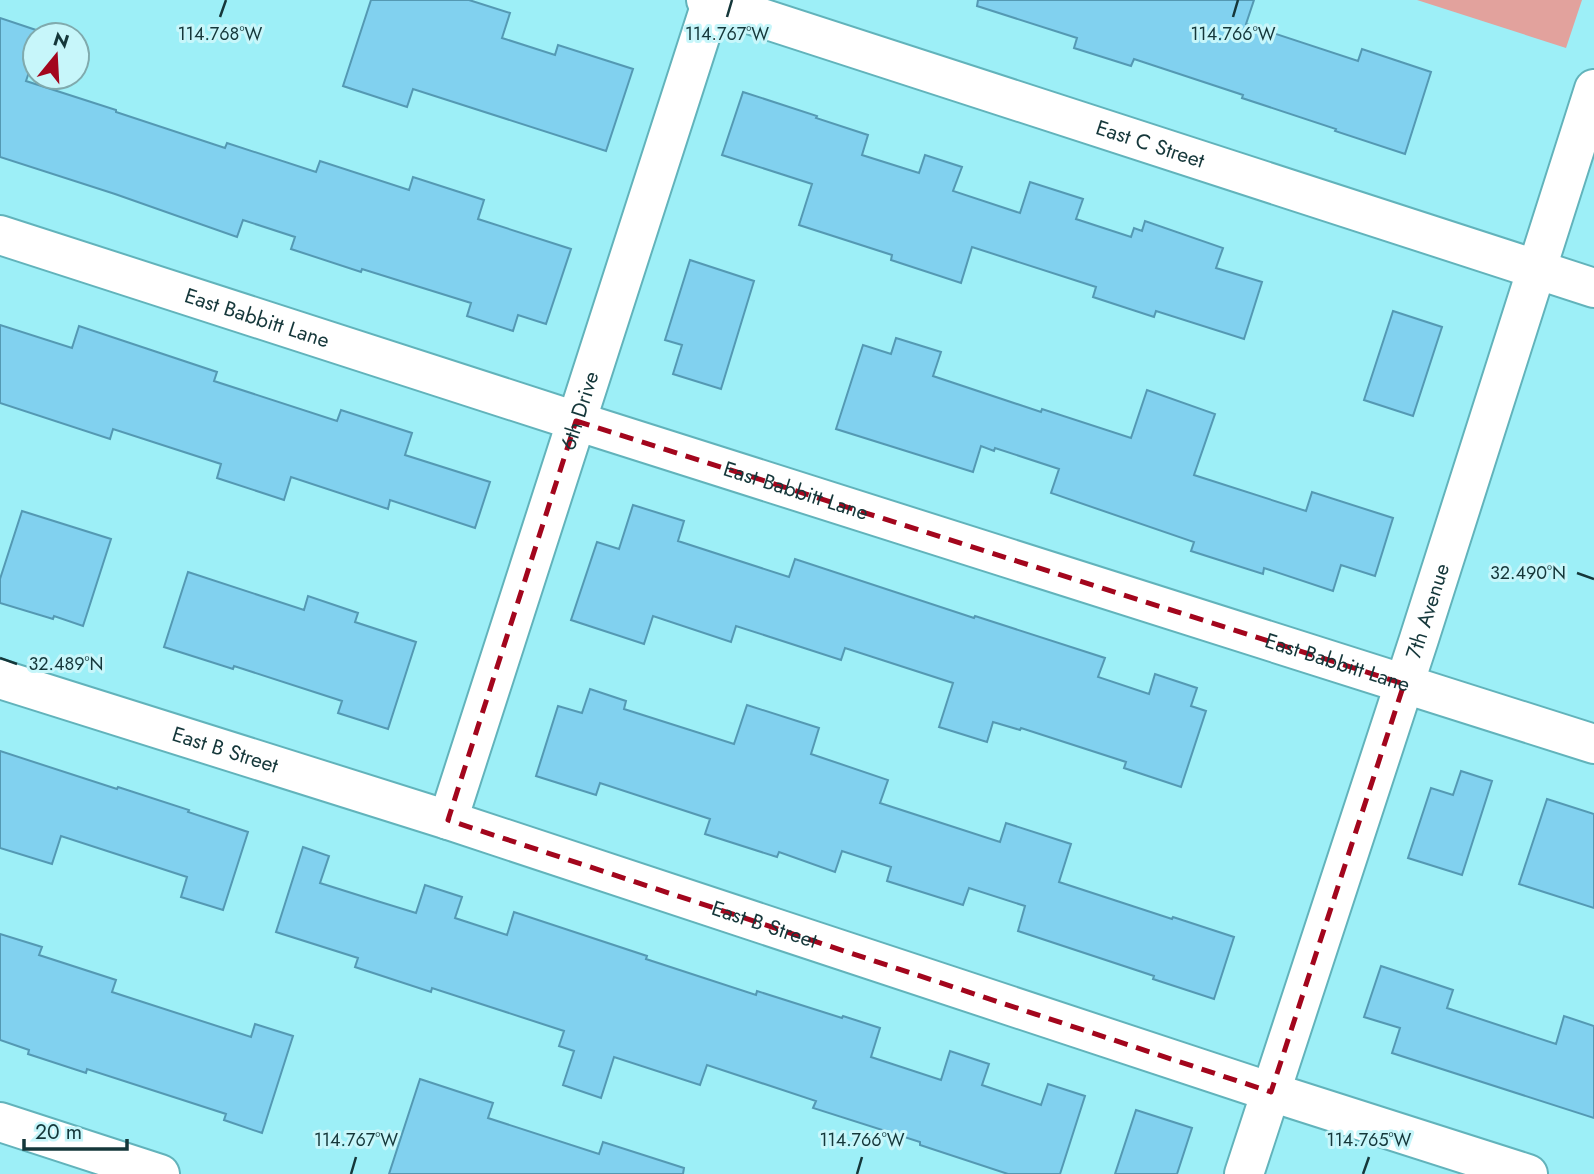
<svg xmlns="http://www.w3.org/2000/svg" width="1594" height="1174" viewBox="0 0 1594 1174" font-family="Jost,sans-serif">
  <rect width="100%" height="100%" fill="#9deff7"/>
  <!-- green -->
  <path fill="#e2a29d" d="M 1417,0 L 1582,0 L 1566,48 Z"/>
  <!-- building -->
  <path fill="#81d1ef" stroke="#5499b3" stroke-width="2" d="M 371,0 L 469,0 L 510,13 L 502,38 L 555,55 L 558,45 L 633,69 L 606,151 L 413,89 L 407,107 L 343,86 Z
    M 978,0 L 1254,0 L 1246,24 L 1358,61 L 1362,49 L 1431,72 L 1405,154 L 1335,131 L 1336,129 L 1242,98 L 1243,95 L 1134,59 L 1131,66 L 1074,48 L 1077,38 L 977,6 Z
    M 0,18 L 42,32 L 41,35 L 35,35 L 35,54 L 26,81 L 116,110 L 116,112 L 225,148 L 227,143 L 316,172 L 320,161 L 409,190 L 413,177 L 484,200 L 478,219 L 571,249 L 546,324 L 518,315 L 513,331 L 467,316 L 471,303 L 362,269 L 361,272 L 291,249 L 295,237 L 243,220 L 237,237 L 115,194 L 0,157 Z
    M 743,92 L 817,116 L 816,118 L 868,135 L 862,155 L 919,173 L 925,155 L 962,167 L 953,191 L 1020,213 L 1030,182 L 1083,199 L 1076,219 L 1131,237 L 1134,228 L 1142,231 L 1145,221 L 1223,248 L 1216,268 L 1262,282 L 1244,339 L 1156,311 L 1154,317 L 1093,297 L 1096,287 L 972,247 L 961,283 L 891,260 L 892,255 L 799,225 L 812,184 L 722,155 Z
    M 690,260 L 754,281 L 721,389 L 673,374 L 682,345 L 665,340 Z
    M 1393,311 L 1442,327 L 1413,416 L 1364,400 Z
    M 0,325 L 72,348 L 79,326 L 217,372 L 214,381 L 337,421 L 341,410 L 412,433 L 405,455 L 490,482 L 475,528 L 390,500 L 388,509 L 291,477 L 284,500 L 217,478 L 221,464 L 113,429 L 110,439 L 0,403 Z
    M 896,338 L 941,352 L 933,376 L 1041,412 L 1042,409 L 1131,438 L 1147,390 L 1215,414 L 1194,475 L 1306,511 L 1312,492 L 1393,518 L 1375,576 L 1341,565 L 1333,591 L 1264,568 L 1263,574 L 1191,551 L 1194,542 L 1051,493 L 1059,469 L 995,448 L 994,451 L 981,446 L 973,472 L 836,429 L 863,345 L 891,354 Z
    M 633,505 L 684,521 L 678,541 L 789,577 L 795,559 L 974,618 L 975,616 L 1105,658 L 1098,677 L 1149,694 L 1155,674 L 1197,688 L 1191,706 L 1206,711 L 1181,787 L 1124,768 L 1126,762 L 1021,728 L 1020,730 L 993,722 L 987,742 L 939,727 L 953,683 L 845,648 L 841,660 L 736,626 L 731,642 L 653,616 L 644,644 L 571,620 L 597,542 L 619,549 Z
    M 22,511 L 111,539 L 83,626 L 54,616 L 53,619 L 0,603 L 0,579 Z
    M 188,572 L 304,610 L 308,596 L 358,613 L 355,622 L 416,642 L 388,729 L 338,713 L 342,701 L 234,666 L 233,669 L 164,647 Z
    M 590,689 L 626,701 L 624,709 L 734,744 L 747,705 L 819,728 L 811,754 L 888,780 L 880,803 L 1000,842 L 1006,823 L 1071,844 L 1059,882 L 1172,919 L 1173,917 L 1234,937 L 1214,999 L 1153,979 L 1154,976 L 1018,931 L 1025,906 L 969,888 L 963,905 L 887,881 L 891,867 L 842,851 L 835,872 L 779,852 L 777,857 L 705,834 L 710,819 L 600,783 L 596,795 L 536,776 L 558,706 L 582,713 Z
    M 0,751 L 117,789 L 118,787 L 189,810 L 188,812 L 248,832 L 223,910 L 181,897 L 187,877 L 61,836 L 52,864 L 0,848 Z
    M 1461,771 L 1492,781 L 1462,875 L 1408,858 L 1431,788 L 1453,795 Z
    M 1547,799 L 1594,814 L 1594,908 L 1519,884 Z
    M 303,847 L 329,856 L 320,883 L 377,901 L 416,913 L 425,885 L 462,897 L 455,918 L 507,935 L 514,912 L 647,956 L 646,959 L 756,995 L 757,991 L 842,1018 L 843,1016 L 880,1028 L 871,1057 L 941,1080 L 950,1051 L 989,1064 L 982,1085 L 1041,1105 L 1048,1084 L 1085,1096 L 1060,1174 L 1008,1174 L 920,1145 L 920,1142 L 813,1108 L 816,1101 L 707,1065 L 700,1085 L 614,1057 L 601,1098 L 563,1085 L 574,1051 L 559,1046 L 564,1031 L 432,988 L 431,992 L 355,967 L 358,958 L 276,932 Z
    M 0,934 L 42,947 L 39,955 L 116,980 L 112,992 L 251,1037 L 255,1024 L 293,1036 L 262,1133 L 224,1120 L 226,1114 L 87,1069 L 86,1073 L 28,1054 L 29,1050 L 0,1040 Z
    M 1381,966 L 1453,990 L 1447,1008 L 1556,1044 L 1564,1016 L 1594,1026 L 1594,1118 L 1392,1053 L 1400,1028 L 1364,1017 Z
    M 420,1079 L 493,1103 L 488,1118 L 599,1154 L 603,1142 L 684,1168 L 683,1174 L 389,1174 Z
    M 1136,1110 L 1192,1128 L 1177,1174 L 1115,1174 Z"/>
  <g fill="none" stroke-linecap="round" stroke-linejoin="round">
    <defs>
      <g id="street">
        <path id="s1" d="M 706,0 L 1594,288"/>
        <path id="s2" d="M 0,235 L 576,421 L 1594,744"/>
        <path id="s3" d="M 0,679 L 448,820 L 1271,1092 L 1528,1174"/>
        <path id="s4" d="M 448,820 L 712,0"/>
        <path d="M 0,1122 L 160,1174"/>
        <path id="s5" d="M 1244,1174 L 1419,639 L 1594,89"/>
      </g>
    </defs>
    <!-- street casing -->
    <use href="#street" stroke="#62b3bb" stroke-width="42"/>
    <!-- street -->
    <use href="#street" stroke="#fff" stroke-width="38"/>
  </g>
  <!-- marked area -->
  <path fill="none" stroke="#a3061d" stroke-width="5" stroke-dasharray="14 9" stroke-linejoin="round" d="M 576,421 L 1404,684 L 1271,1092 L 448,820 Z"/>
  <!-- ticks -->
  <path fill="none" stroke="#15373a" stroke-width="2.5" d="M 220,17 L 226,0M 727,17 L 732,0M 1233,17 L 1238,0M 1577,573 L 1594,579M 0,658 L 17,664M 351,1174 L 356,1157M 857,1174 L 862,1157M 1363,1174 L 1369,1157"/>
  <g text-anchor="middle" stroke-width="6" stroke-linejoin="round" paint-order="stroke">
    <!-- street labels -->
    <g font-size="21" fill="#15373a" stroke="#c7f6fa">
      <text dy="7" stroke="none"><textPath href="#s1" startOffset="467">East C Street</textPath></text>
      <text dy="7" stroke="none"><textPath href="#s2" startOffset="270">East Babbitt Lane</textPath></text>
      <text dy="7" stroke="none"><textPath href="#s4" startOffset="430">6th Drive</textPath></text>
      <text dy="7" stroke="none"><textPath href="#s2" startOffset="836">East Babbitt Lane</textPath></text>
      <text dy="7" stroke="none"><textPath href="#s5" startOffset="592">7th Avenue</textPath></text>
      <text dy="7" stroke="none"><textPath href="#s2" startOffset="1404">East Babbitt Lane</textPath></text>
      <text dy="7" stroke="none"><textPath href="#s3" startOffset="236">East B Street</textPath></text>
      <text dy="7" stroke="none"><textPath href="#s3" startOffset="803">East B Street</textPath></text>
    </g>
  </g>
  <g font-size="18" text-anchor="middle" fill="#15373a" stroke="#c7f6fa" stroke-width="6" stroke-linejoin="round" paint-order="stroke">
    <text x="220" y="40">114.768°W</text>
    <text x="727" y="40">114.767°W</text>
    <text x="1233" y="40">114.766°W</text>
    <text x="1528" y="579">32.490°N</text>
    <text x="66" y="670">32.489°N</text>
    <text x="356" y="1146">114.767°W</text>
    <text x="862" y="1146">114.766°W</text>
    <text x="1369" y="1146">114.765°W</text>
  </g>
  <!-- north arrow -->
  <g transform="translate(56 56) rotate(18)"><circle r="33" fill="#c7f6fa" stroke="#80aaad" stroke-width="2"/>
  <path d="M0-5L12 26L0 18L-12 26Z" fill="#a3061d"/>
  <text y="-10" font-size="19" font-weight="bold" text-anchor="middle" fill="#15373a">N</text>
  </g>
  <!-- scale -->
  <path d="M24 1139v10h103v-10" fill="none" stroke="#15373a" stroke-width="3.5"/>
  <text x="35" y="1139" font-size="21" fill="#15373a" stroke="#c7f6fa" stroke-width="5" paint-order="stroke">20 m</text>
</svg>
